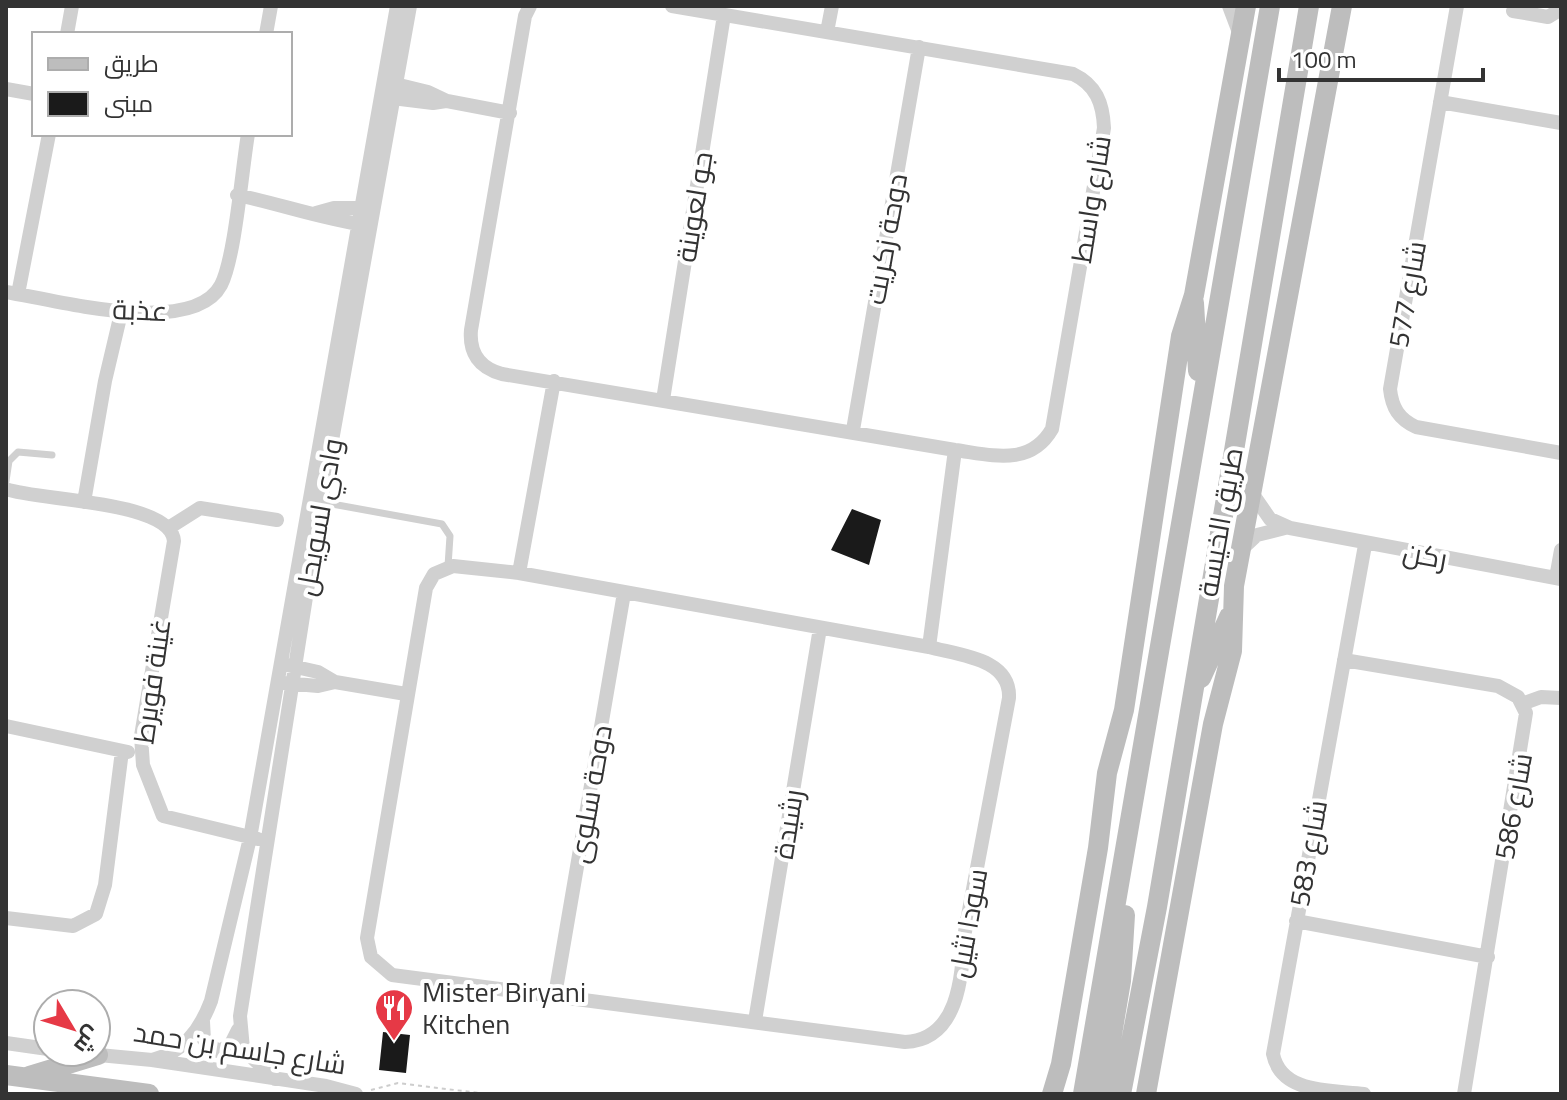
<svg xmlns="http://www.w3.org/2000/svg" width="1567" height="1100" viewBox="0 0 1567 1100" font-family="'Titillium Web',Cairo,sans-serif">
  <rect width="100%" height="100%" fill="#fff"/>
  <!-- building -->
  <path fill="#1a1a1a" d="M 852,509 L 881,520 L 869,565 L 831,550 Z
    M 383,1032 L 410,1035 L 406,1073 L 379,1070 Z"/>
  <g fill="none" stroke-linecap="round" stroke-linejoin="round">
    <!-- path -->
    <path stroke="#cdcdcd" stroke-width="2" stroke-dasharray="4 4" stroke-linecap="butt" d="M 371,1090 L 398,1083 L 487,1094"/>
    <!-- lane -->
    <path stroke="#d0d0d0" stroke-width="7" d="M 6,481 L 9,461 L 18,452 L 52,455
      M 321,502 L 442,524 L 450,536 L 448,566"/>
    <!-- street -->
    <path stroke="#d0d0d0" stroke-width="14" d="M 530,6 L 525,16 L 471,330 C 469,353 479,368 502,374 L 955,450 C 992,455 1030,467 1052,429 L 1104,128 C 1103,103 1096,85 1073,74 L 672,6
      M 1229,6 L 1240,35
      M 1457,6 L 1390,389 C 1392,408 1399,419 1416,427 L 1561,453
      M 1513,11 L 1548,17 L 1561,9
      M 827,32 L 832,6
      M 67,34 L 72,6
      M 266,34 L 271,6
      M 387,82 L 428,92 L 447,101 L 510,113
      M 6,89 L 34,94
      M 384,97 L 433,103 L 446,101
      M 1440,102 L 1561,123
      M 237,195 C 280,204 322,219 365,225
      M 316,213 L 334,208 L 367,208
      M 6,292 C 55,300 193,338 221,285 C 235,258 242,169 248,134
      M 18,294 L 49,134
      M 663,400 L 724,15
      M 853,430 L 919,47
      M 6,489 C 37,501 171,500 174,541 L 141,736 L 143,765 L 163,816 L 258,839
      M 1252,493 L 1270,519 L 1290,528 L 1561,579
      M 84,502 L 105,381 L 122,309
      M 170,527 L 200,508 L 277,520
      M 1241,550 L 1257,535 L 1285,528
      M 453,566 L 519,573 L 929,647 C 958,655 1011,658 1009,698 L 964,937 C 962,978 958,1040 905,1042 L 392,975 L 371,957 L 367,938 L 426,588 L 434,574 Z
      M 519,573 L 554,381
      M 1556,578 L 1561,550
      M 929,647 L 955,450
      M 1344,660 L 1498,686 L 1518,697 L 1526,713 L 1464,1094
      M 287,665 L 318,672 L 335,682 L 406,694
      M 284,683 L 318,686 L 335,682
      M 1522,704 L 1541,697 L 1561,698
      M 6,726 L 128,752
      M 6,918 L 73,926 L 96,914 L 105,885 L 122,751
      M 1296,921 L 1488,957
      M 555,995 L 624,593
      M 755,1021 L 820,628
      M 203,1022 L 204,1040 L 218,1051 L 230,1046 L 238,1030
      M 6,1043 L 48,1049
      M 67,1052 L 152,1060 L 326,1086 L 356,1094
      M 152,1060 C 184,1052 200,1030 211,1001 L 250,838 L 397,6
      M 275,1079 L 243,1049 L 240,1016 L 321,502 L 410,6
      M 1364,1094 C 1332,1090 1281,1094 1273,1054 L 1365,545"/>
    <!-- secondary -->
    <path stroke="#bdbdbd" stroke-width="20" d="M 1194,303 L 1198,371
      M 1201,678 L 1229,617
      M 6,1075 L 149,1094
      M 29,1076 L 98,1055
      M 1052,1094 L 1061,1064 L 1098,848 L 1107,773 L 1124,710 L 1181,336 L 1194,295 L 1246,6
      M 1083,1094 L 1270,6
      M 1102,1094 L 1121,981 L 1125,915
      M 1121,1094 L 1157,907 L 1309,6
      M 1146,1094 L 1213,724 L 1232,651 L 1234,586 L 1342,6"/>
  </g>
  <!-- icons -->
  <defs>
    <symbol id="restaurant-pin" viewBox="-11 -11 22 30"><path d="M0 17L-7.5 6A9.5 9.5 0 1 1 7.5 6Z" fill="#e63946" stroke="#fff"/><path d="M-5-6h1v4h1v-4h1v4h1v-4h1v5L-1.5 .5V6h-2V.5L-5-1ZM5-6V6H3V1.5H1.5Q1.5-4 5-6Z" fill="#fff"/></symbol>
  </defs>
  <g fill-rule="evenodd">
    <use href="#restaurant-pin" x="372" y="986" width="44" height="60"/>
  </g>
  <g text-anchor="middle" stroke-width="8" stroke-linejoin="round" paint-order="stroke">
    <!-- street labels -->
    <g font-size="28" fill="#333" stroke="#fff">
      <text transform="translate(1091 199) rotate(-81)" y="10">شارع واسط</text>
      <text transform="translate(694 207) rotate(-81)" y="10">جو لعوينة</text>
      <text transform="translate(886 239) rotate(-80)" y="10">دوحة زكريت</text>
      <text transform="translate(1407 294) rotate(-80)" y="10">شارع 577</text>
      <text transform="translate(140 310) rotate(2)" y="10">عذبة</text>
      <text transform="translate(319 517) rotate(-80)" y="10">وادي لسويحل</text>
      <text transform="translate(1220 522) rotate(-80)" y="10">طريق الخيسة</text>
      <text transform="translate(1425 555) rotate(10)" y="10">ركن</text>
      <text transform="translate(152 681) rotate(-82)" y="10">غينة فويرط</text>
      <text transform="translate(590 794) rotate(-80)" y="10">دوحة سلوى</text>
      <text transform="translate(1513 806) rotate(-80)" y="10">شارع 586</text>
      <text transform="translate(788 824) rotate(-81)" y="10">رشيدة</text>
      <text transform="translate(1308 853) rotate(-80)" y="10">شارع 583</text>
      <text transform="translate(968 923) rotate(-80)" y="10">سودا نثيل</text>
      <text transform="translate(240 1048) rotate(9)" y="10">شارع جاسم بن حمد</text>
    </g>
    <!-- poi labels -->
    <g font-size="28" fill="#333" stroke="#fff" text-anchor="start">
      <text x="422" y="1002">Mister Biryani<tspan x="422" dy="32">Kitchen</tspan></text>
    </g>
  </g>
  <!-- border -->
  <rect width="1567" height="1100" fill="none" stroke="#333333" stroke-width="16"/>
  <!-- legend -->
  <rect x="32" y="32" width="260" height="104" fill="#ffffff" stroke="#adadad" stroke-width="2"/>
  <rect x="48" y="58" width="40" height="12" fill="#bdbdbd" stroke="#adadad" stroke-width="2"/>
  <text x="104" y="72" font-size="24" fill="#333333">طريق</text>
  <rect x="48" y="92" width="40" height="24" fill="#1a1a1a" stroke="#adadad" stroke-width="2"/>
  <text x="104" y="112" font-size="24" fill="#333333">مبنى</text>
  <!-- north arrow -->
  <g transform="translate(72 1028) rotate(128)"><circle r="38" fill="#ffffff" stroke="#adadad" stroke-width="2"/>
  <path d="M0-6L14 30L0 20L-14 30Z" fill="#e63946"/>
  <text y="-12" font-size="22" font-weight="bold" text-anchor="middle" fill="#333333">ش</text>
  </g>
  <!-- scale -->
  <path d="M1279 68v12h204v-12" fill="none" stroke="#333333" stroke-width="4"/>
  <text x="1291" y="68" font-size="24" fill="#333333" stroke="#ffffff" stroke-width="6" paint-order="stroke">100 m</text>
</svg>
